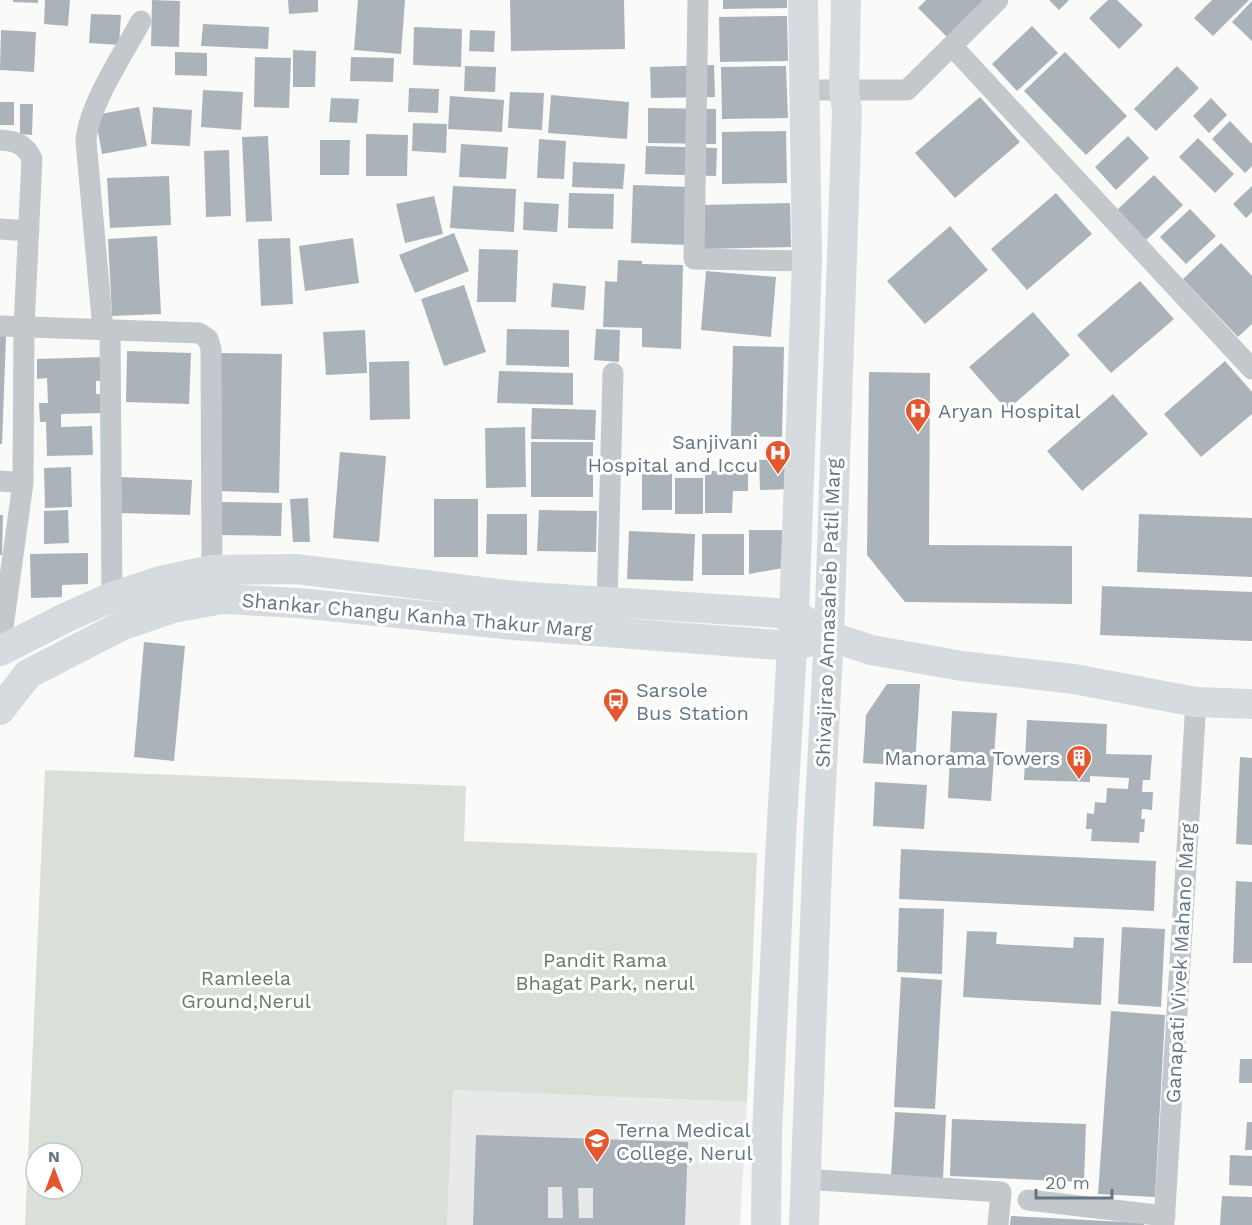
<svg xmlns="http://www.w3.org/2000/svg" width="1252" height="1225" viewBox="0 0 1252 1225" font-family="'Work Sans',sans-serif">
  <rect width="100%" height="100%" fill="#fafaf8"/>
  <!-- built -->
  <path fill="#e8e9e9" d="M 453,1090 L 747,1102 L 740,1225 L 447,1225 Z"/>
  <!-- green -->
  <path fill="#dadfd7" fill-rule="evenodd" d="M 45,770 L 466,786 L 464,841 L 757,853 L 747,1102 L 453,1090 L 447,1225 L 25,1225 ZM 36,1153 L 72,1153 L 72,1189 L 36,1189 Z"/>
  <!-- building -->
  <path fill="#aab3b9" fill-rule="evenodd" d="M 13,0 L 38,0 L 38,3 L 13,2 Z
    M 45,0 L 70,0 L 68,26 L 44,24 Z
    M 152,0 L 180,1 L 179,47 L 151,46 Z
    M 288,0 L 318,0 L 318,12 L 289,14 Z
    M 358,0 L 405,0 L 401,54 L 354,50 Z
    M 510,0 L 624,0 L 625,49 L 511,51 Z
    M 723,0 L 787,0 L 787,8 L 723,9 Z
    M 926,0 L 991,0 L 950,40 L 918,8 Z
    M 1049,0 L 1069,0 L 1059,10 Z
    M 1108,0 L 1117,0 L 1143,25 L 1119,49 L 1089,18 Z
    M 1212,0 L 1249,0 L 1213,36 L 1194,18 Z
    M 1252,1 L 1252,41 L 1232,22 Z
    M 91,14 L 121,15 L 119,45 L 89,43 Z
    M 787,16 L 788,61 L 720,62 L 719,17 Z
    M 203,24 L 269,27 L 268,49 L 201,46 Z
    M 1032,26 L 1058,53 L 1017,91 L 992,64 Z
    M 414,27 L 462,29 L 461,67 L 413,65 Z
    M 1,30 L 36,32 L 34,72 L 0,70 Z
    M 470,30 L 495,31 L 494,52 L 469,51 Z
    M 293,50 L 316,51 L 315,87 L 293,87 Z
    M 175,52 L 207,53 L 207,76 L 175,75 Z
    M 1065,52 L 1127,116 L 1086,155 L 1024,91 Z
    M 255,57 L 291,58 L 289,108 L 254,107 Z
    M 351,57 L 394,58 L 393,82 L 350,81 Z
    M 714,65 L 715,97 L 651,98 L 650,67 Z
    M 465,66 L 496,67 L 495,92 L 464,91 Z
    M 786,66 L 788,118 L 722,119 L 721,67 Z
    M 1177,66 L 1199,88 L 1156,131 L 1134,109 Z
    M 409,88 L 439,89 L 438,113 L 408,112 Z
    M 203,90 L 243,92 L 241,130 L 201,127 Z
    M 510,92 L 544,93 L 542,130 L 508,128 Z
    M 551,95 L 629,102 L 627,139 L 548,133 Z
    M 450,96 L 504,100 L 502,132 L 448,129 Z
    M 980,97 L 1020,142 L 955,198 L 915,153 Z
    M 331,98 L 359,99 L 357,123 L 329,122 Z
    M 1211,98 L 1227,115 L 1209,133 L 1193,116 Z
    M 0,102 L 14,102 L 14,125 L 0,125 Z
    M 20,104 L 33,104 L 32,135 L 20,134 Z
    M 139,107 L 147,146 L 102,154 L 95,115 Z
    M 153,107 L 192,110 L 190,146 L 151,144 Z
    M 648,108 L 716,109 L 716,144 L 648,143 Z
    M 1230,121 L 1252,144 L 1252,166 L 1245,173 L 1212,139 Z
    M 413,123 L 447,124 L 446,153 L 412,151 Z
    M 786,131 L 787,183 L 722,184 L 722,132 Z
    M 366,134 L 408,135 L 407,176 L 366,176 Z
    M 268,136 L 272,221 L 246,222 L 242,137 Z
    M 1128,136 L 1149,158 L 1116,190 L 1095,167 Z
    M 1198,138 L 1234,174 L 1215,193 L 1179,157 Z
    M 539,139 L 566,141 L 564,179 L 537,178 Z
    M 320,140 L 350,140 L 349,175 L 320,175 Z
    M 461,144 L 508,147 L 506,179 L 459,177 Z
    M 646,146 L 717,148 L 716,176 L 645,174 Z
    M 229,150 L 231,216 L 206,217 L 204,151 Z
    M 573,162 L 625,164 L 623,189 L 572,187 Z
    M 1154,175 L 1183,205 L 1146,240 L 1117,210 Z
    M 169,176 L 171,225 L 110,228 L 107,178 Z
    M 633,185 L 691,187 L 688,245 L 631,243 Z
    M 453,186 L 516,189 L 514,232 L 450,228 Z
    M 1252,186 L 1252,212 L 1246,218 L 1233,204 Z
    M 569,193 L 614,194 L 613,229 L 568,228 Z
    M 1056,193 L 1092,234 L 1027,290 L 991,249 Z
    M 434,196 L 443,234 L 405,243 L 396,204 Z
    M 524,202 L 559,204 L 557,232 L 523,230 Z
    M 790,203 L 791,247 L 704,249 L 703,205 Z
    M 1190,209 L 1216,236 L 1186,264 L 1160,237 Z
    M 950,226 L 988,270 L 925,324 L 887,281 Z
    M 454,233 L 469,271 L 415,293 L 399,255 Z
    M 157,236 L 161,314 L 112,316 L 108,239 Z
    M 290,238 L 293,304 L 261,306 L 258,239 Z
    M 353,238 L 359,283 L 305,291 L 299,246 Z
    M 1221,243 L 1252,276 L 1252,324 L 1238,337 L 1183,279 Z
    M 479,249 L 518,250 L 516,302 L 477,302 Z
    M 618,260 L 642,261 L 642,264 L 683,265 L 681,349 L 642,347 L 642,328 L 603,327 L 605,281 L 617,282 Z
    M 706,271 L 776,277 L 771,337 L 701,330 Z
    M 1140,281 L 1174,319 L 1111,373 L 1077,335 Z
    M 553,283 L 586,286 L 584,310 L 551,307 Z
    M 464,285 L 486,352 L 444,366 L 421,299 Z
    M 1033,312 L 1070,355 L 1007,410 L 969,367 Z
    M 507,329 L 569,330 L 569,367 L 506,365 Z
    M 596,329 L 620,330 L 619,362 L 594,360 Z
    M 365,330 L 367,373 L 326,375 L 323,332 Z
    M 0,336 L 6,336 L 2,444 L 0,444 Z
    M 733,346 L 784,347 L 782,437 L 731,436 Z
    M 127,351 L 191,353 L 189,404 L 126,402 Z
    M 221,353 L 282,354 L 279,493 L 218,491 Z
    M 105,357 L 105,381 L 96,381 L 96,394 L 103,394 L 104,413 L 61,414 L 61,427 L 92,426 L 93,455 L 47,456 L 46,422 L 40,422 L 39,403 L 48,403 L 47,378 L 37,379 L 37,359 Z
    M 409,361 L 410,419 L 370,420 L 369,362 Z
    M 1225,361 L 1252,392 L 1252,414 L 1201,457 L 1164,414 Z
    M 499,371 L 573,373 L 573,405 L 497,403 Z
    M 869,372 L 930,373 L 929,545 L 1072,546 L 1072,604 L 905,602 L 867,555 Z
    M 1113,394 L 1148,434 L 1082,491 L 1047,451 Z
    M 532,408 L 596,410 L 595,440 L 531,439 Z
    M 525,427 L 526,487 L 486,488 L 485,428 Z
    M 531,442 L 593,442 L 593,497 L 531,497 Z
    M 340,452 L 386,456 L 379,542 L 333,538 Z
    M 793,459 L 793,489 L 760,490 L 759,460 Z
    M 71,467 L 72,507 L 45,508 L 44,468 Z
    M 705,471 L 748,471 L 748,491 L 733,491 L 732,513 L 705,513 Z
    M 642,474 L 672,474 L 672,510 L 642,510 Z
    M 120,477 L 192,480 L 190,515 L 118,513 Z
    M 675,478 L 703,478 L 703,514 L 675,514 Z
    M 308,498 L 310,542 L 293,542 L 290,499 Z
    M 434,499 L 478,499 L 478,557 L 434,557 Z
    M 216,502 L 282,503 L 281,536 L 215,535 Z
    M 68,510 L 69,543 L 44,544 L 44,511 Z
    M 539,510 L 597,511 L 596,552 L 537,551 Z
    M 487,514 L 527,514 L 527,555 L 486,554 Z
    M 1139,514 L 1252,518 L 1252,577 L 1137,572 Z
    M 0,515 L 3,515 L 2,555 L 0,555 Z
    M 749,530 L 783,530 L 783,568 L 749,574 Z
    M 629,531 L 695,534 L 693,581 L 627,579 Z
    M 702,534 L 744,534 L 744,575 L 702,575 Z
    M 88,553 L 88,584 L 62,585 L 62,597 L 31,598 L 30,554 Z
    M 1102,586 L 1252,592 L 1252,641 L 1100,635 Z
    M 144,642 L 185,646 L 174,761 L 134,757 Z
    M 887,684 L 920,684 L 915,766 L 863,763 L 866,715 Z
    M 952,711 L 997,713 L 991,801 L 948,798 Z
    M 1027,720 L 1107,724 L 1106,754 L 1152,755 L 1150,780 L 1143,780 L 1142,792 L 1153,792 L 1152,810 L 1142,809 L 1141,819 L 1145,819 L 1144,832 L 1140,832 L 1139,843 L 1091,841 L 1092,829 L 1086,829 L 1087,813 L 1094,814 L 1095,802 L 1106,803 L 1107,788 L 1128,789 L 1129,778 L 1090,776 L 1090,782 L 1024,780 Z
    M 1240,757 L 1252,758 L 1252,845 L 1236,844 Z
    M 875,782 L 927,785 L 924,829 L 873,826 Z
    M 901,849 L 1156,861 L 1154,911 L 899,899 Z
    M 1236,881 L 1252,882 L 1252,963 L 1233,963 Z
    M 899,908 L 944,909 L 942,974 L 897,972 Z
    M 1122,927 L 1165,929 L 1161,1007 L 1118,1004 Z
    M 967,931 L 997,932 L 996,944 L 1073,948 L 1074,937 L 1104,938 L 1101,1005 L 963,997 Z
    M 901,977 L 942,980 L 935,1109 L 894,1107 Z
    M 1111,1011 L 1165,1015 L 1155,1197 L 1098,1194 Z
    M 1240,1059 L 1252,1059 L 1252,1083 L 1239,1083 Z
    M 895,1112 L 946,1115 L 943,1179 L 891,1176 Z
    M 952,1119 L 1086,1124 L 1084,1182 L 950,1176 Z
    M 1247,1122 L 1252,1122 L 1252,1150 L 1245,1150 Z
    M 476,1135 L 688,1142 L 685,1225 L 473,1225 ZM 548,1187 L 562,1187 L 563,1218 L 548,1218 ZM 578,1188 L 593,1188 L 593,1218 L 579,1218 Z
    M 1230,1155 L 1252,1156 L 1252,1186 L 1229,1185 Z
    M 1222,1196 L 1252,1197 L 1252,1225 L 1220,1225 Z
    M 1011,1216 L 1144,1223 L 1144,1225 L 1010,1225 Z"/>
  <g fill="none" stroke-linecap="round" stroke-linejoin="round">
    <!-- street -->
    <path stroke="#c3c8cc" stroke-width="21" d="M 698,0 L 694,259 L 807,261
      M 952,46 L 1252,369
      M 803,90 L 907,90 L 998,0
      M 0,140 C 16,141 25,144 32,159 L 24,327 L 23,483 L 0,649
      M 0,229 L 29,231
      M 0,326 L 199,333 L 208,339 L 211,349 L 212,570
      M 103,330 L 86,141 C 88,106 124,53 141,21
      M 110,330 L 112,597
      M 0,481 L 23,483
      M 607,603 L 613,373
      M 804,1179 L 1001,1192 L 998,1225
      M 1028,1200 L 1165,1216
      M 1164,1225 L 1196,702"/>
    <!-- secondary -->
    <path stroke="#d6dbdf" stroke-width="30" d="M 0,651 L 67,617 L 112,597 L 160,581 L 212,570 L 296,569 L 515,596 L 794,614 L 829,636 L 871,650 L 962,666 L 1074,679 L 1196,702 L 1252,704
      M 0,710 L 28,674 L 123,625 L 173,608 L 222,599 L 299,603 L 514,625 L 792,646 L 811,641
      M 766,1225 L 767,1134 L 781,838 L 794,614 L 807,261 L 803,0
      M 804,1225 L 818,841 L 829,636 L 847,110 L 844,91 L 846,0"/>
  </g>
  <!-- icons -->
  <defs>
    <symbol id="hospital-pin" viewBox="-11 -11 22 30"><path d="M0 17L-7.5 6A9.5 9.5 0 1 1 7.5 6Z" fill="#e4572e" stroke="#fff"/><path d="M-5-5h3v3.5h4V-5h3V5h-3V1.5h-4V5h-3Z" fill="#fff"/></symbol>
    <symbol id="bus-pin" viewBox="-11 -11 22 30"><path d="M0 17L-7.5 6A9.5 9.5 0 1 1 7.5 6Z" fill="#e4572e" stroke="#fff"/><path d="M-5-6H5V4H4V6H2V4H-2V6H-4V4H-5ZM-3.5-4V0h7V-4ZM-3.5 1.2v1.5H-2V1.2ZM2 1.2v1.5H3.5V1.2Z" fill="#fff"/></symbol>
    <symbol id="building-pin" viewBox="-11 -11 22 30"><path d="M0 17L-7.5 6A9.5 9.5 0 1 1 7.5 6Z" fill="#e4572e" stroke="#fff"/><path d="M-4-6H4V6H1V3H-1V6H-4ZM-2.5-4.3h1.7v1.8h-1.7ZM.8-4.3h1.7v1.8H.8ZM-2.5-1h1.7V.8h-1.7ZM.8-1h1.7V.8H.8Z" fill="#fff"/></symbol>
    <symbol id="university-pin" viewBox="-11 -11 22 30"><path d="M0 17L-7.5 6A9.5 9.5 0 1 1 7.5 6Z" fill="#e4572e" stroke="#fff"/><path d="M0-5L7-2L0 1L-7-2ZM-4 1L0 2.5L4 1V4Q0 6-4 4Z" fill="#fff"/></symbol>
  </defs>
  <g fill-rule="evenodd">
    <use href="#hospital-pin" x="903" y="396" width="30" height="40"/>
    <use href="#hospital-pin" x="763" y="438" width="30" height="40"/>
    <use href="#bus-pin" x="601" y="686" width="30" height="40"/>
    <use href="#building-pin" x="1064" y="743" width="30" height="40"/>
    <use href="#university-pin" x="582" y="1126" width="30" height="40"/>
  </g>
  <g text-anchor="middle" stroke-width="6" stroke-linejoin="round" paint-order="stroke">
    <!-- poi labels -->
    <g font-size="20" fill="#657683" stroke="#fff" text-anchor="start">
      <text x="938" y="418">Aryan Hospital</text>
      <text x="758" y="449" text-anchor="end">Sanjivani<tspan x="758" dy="23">Hospital and Iccu</tspan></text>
      <text x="636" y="697">Sarsole<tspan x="636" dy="23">Bus Station</tspan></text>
      <text x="1060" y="765" text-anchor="end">Manorama Towers</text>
      <text x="616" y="1137">Terna Medical<tspan x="616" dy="23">College, Nerul</tspan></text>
    </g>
    <!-- street labels -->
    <g font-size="20" fill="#657683" stroke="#fff">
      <text transform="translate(828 613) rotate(-88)" y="7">Shivajirao Annasaheb Patil Marg</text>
      <text transform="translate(417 615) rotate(5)" y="7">Shankar Changu Kanha Thakur Marg</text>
      <text transform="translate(1180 963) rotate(-87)" y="7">Ganapati Vivek Mahano Marg</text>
    </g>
    <!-- park labels -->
    <g font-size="20" fill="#687a64" stroke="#fff">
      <text x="605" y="967">Pandit Rama<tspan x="605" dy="23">Bhagat Park, nerul</tspan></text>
      <text x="246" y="985">Ramleela<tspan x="246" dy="23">Ground,Nerul</tspan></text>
    </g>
  </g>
  <!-- north arrow -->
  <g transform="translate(54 1171)"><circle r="28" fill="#ffffff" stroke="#c1c8cd" stroke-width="1.5"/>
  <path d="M0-4.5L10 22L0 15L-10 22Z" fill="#e4572e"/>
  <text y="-9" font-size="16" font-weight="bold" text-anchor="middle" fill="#657683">N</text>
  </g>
  <!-- scale -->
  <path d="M1036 1189v9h76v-9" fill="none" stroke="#657683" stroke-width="3"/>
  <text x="1045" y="1189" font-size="18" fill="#657683" stroke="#ffffff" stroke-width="4.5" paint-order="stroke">20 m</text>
</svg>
